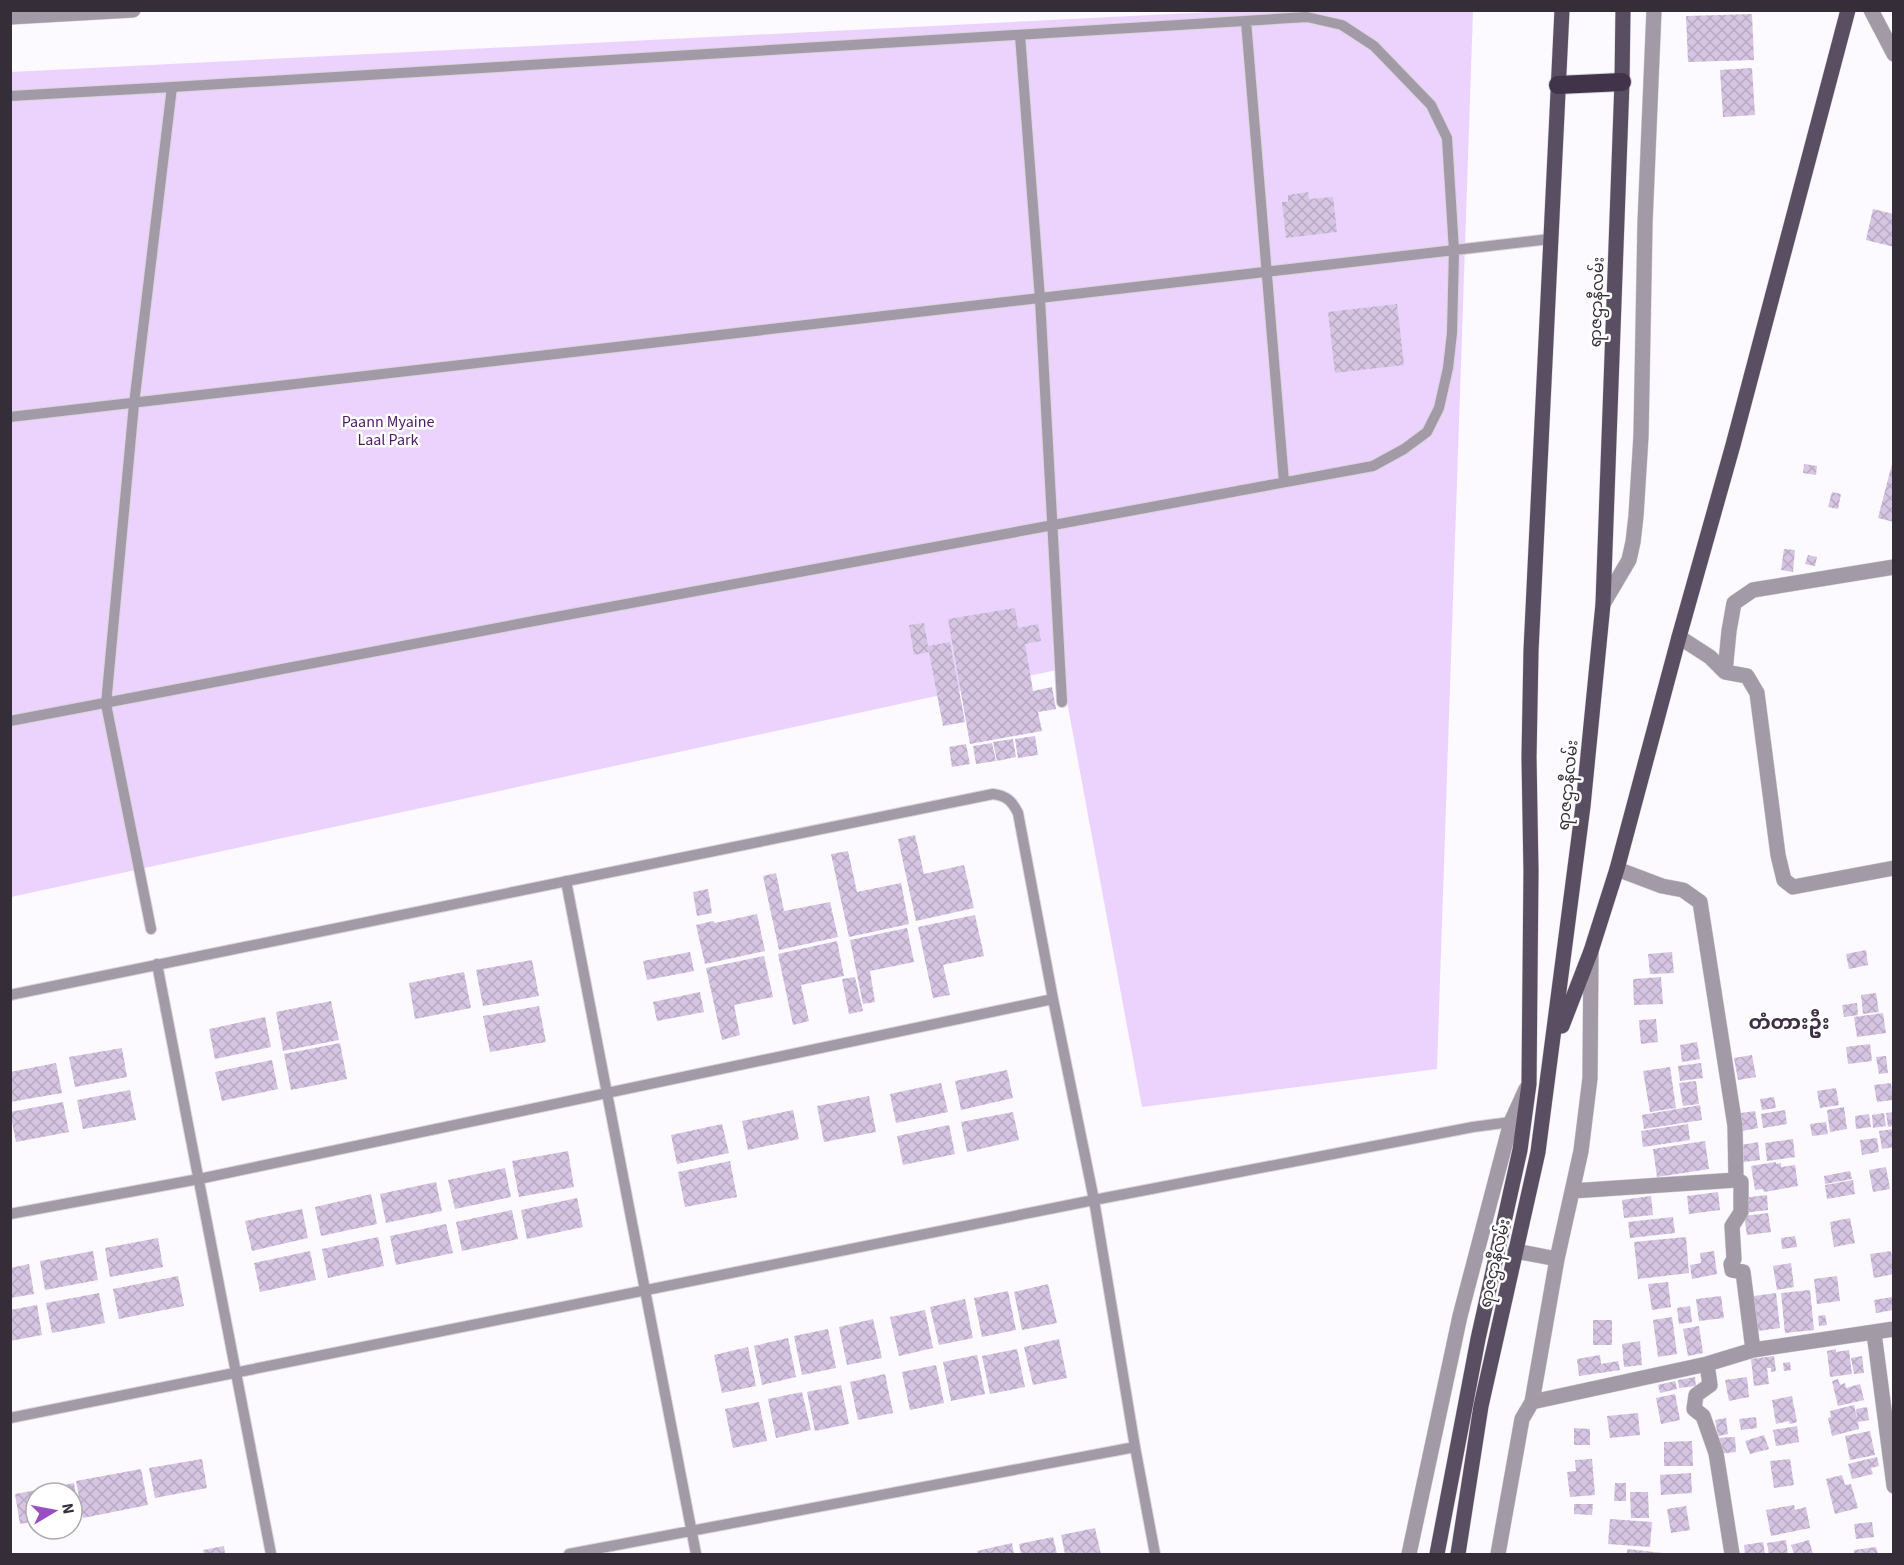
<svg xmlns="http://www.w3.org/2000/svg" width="1904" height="1565" viewBox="0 0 1904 1565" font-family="'Source Sans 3','Noto Sans Myanmar',sans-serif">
  <defs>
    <pattern id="building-cross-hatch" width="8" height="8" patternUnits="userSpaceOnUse" patternTransform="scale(1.5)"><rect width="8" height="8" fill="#d6c5e2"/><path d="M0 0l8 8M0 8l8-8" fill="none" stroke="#b8aac3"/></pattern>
  </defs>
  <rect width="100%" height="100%" fill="#fcf9ff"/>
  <!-- park -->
  <path fill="#ecd3fd" d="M 1231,11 L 1473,11 L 1437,1069 L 1142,1107 L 1061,669 L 11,897 L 11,72 Z"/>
  <!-- building -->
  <path fill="url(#building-cross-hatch)" d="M 1752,14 L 1754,60 L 1688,62 L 1686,16 Z
    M 1752,68 L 1755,115 L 1723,117 L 1720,70 Z
    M 1308,192 L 1309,199 L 1333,197 L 1337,232 L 1286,238 L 1282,202 L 1288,202 L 1288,195 Z
    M 1873,209 L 1894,214 L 1894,247 L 1866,240 Z
    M 1397,304 L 1404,365 L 1335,373 L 1328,312 Z
    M 1893,460 L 1894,460 L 1894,522 L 1878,518 Z
    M 1804,464 L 1817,466 L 1816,475 L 1803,473 Z
    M 1832,492 L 1841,494 L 1838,509 L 1828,507 Z
    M 1784,549 L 1795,550 L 1793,572 L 1781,570 Z
    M 1808,555 L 1817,557 L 1815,566 L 1805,564 Z
    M 1015,608 L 1018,628 L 1038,624 L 1041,641 L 1025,644 L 1033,691 L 1052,687 L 1056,709 L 1038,712 L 1042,731 L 970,744 L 948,619 Z
    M 924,623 L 928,646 L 950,642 L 965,722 L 943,726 L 929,652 L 914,655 L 909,625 Z
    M 1035,736 L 1038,755 L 1018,758 L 1015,739 Z
    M 1013,739 L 1016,757 L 997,761 L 993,742 Z
    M 992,743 L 996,761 L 976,764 L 973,746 Z
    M 966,744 L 970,764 L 952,767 L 949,747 Z
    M 915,835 L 924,874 L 964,865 L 974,908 L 916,921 L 898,839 Z
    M 848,851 L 857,892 L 901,883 L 909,924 L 849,937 L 831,854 Z
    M 776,873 L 784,911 L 830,902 L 838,937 L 779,950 L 763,876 Z
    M 708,889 L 712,913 L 697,916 L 693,892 Z
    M 757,914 L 765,951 L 705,964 L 696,925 L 713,921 L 715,923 Z
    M 975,915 L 984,956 L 943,965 L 950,995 L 933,998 L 918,927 Z
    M 907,928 L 914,962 L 870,971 L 875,1002 L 863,1004 L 850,940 Z
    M 837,941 L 844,976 L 801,985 L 809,1021 L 793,1025 L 778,954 Z
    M 1866,950 L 1868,965 L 1849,969 L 1846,954 Z
    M 690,952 L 694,971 L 647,980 L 643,961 Z
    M 1672,952 L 1674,973 L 1650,974 L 1648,954 Z
    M 764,956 L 773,997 L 734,1005 L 740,1035 L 722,1040 L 706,968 Z
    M 532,960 L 539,996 L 483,1006 L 476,970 Z
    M 464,972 L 471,1008 L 415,1019 L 409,983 Z
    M 855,977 L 863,1011 L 849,1014 L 842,979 Z
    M 1661,977 L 1663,1004 L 1634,1005 L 1633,979 Z
    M 700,992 L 704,1012 L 657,1021 L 653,1002 Z
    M 1876,993 L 1879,1012 L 1863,1014 L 1861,995 Z
    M 331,1001 L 339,1040 L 283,1051 L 276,1012 Z
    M 1857,1003 L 1858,1015 L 1844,1017 L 1842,1005 Z
    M 539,1006 L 546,1042 L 490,1052 L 483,1016 Z
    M 1883,1013 L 1886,1033 L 1857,1037 L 1854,1017 Z
    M 265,1017 L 271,1047 L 215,1059 L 209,1029 Z
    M 1656,1019 L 1658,1042 L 1641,1044 L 1639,1020 Z
    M 1697,1042 L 1700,1059 L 1682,1062 L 1680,1045 Z
    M 340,1043 L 347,1079 L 291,1090 L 284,1054 Z
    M 1870,1044 L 1872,1061 L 1848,1064 L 1846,1047 Z
    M 122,1048 L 127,1077 L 75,1087 L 69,1057 Z
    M 1752,1055 L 1756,1077 L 1738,1080 L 1734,1058 Z
    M 1886,1056 L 1888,1073 L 1879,1074 L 1876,1057 Z
    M 272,1060 L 278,1089 L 222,1101 L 215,1072 Z
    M 56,1063 L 62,1093 L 10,1102 L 10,1072 Z
    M 1701,1063 L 1703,1078 L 1680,1081 L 1678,1066 Z
    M 1670,1067 L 1676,1108 L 1650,1112 L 1643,1071 Z
    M 1007,1070 L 1013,1098 L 961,1110 L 955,1081 Z
    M 1696,1081 L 1699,1104 L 1683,1106 L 1679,1083 Z
    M 941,1083 L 948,1112 L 896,1123 L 890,1094 Z
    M 1891,1083 L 1893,1100 L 1877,1102 L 1874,1085 Z
    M 1836,1088 L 1839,1105 L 1820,1108 L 1817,1091 Z
    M 130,1090 L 136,1120 L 83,1129 L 77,1100 Z
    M 869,1096 L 876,1132 L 824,1142 L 817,1106 Z
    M 1774,1097 L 1776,1108 L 1762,1110 L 1760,1099 Z
    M 63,1102 L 69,1132 L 16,1142 L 10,1112 Z
    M 1700,1105 L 1702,1120 L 1644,1129 L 1642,1115 Z
    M 1844,1107 L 1847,1129 L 1830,1132 L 1827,1110 Z
    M 793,1110 L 799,1139 L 748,1150 L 742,1121 Z
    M 1785,1110 L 1787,1124 L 1763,1128 L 1761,1114 Z
    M 1755,1111 L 1758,1128 L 1737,1132 L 1734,1114 Z
    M 1013,1112 L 1019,1140 L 967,1152 L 961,1122 Z
    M 1894,1112 L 1894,1126 L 1888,1127 L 1886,1113 Z
    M 1884,1113 L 1886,1126 L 1873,1128 L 1872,1115 Z
    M 1869,1114 L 1871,1127 L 1856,1129 L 1855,1116 Z
    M 1826,1122 L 1828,1134 L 1812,1136 L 1810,1124 Z
    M 722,1124 L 729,1153 L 677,1164 L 671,1135 Z
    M 1688,1124 L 1690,1140 L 1643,1147 L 1641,1131 Z
    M 949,1125 L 955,1154 L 903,1165 L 897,1136 Z
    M 1894,1129 L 1894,1147 L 1882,1149 L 1879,1131 Z
    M 1877,1138 L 1879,1152 L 1862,1155 L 1860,1140 Z
    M 1793,1139 L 1795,1157 L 1767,1161 L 1765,1143 Z
    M 1705,1141 L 1709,1169 L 1657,1177 L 1653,1149 Z
    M 1758,1142 L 1760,1160 L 1736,1163 L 1736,1146 Z
    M 568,1151 L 574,1187 L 519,1197 L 512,1161 Z
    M 730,1161 L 737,1197 L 685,1207 L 678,1172 Z
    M 1776,1162 L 1776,1164 L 1781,1163 L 1781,1167 L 1795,1165 L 1798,1186 L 1764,1192 L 1763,1189 L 1755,1190 L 1751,1166 Z
    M 1886,1167 L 1890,1189 L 1873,1192 L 1869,1170 Z
    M 505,1168 L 511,1197 L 455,1209 L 448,1180 Z
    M 1850,1171 L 1852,1179 L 1825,1184 L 1824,1176 Z
    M 1853,1180 L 1855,1194 L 1827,1199 L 1825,1185 Z
    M 436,1182 L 442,1211 L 386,1223 L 380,1194 Z
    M 1718,1192 L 1720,1210 L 1689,1214 L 1687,1196 Z
    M 371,1194 L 377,1224 L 321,1236 L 315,1207 Z
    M 1767,1195 L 1768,1210 L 1743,1213 L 1742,1198 Z
    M 1651,1196 L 1653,1215 L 1624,1218 L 1622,1200 Z
    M 577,1198 L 583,1227 L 527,1239 L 521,1210 Z
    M 302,1209 L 308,1238 L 252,1251 L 245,1221 Z
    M 512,1210 L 518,1239 L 462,1251 L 456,1222 Z
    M 1768,1213 L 1771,1232 L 1747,1235 L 1744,1216 Z
    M 1673,1217 L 1675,1233 L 1630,1238 L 1628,1222 Z
    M 1850,1218 L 1855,1243 L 1834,1247 L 1830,1222 Z
    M 446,1224 L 453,1253 L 396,1265 L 390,1236 Z
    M 1795,1236 L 1797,1247 L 1782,1249 L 1781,1238 Z
    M 378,1237 L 384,1266 L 328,1278 L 322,1249 Z
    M 1686,1237 L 1689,1273 L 1638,1279 L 1634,1242 Z
    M 158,1238 L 163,1267 L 110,1277 L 105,1248 Z
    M 93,1251 L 98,1280 L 45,1290 L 40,1261 Z
    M 310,1251 L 316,1280 L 260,1292 L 254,1263 Z
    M 1714,1251 L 1717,1274 L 1692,1279 L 1690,1265 L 1701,1263 L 1700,1253 Z
    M 1891,1251 L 1894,1274 L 1874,1278 L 1870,1254 Z
    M 1791,1263 L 1794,1287 L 1777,1290 L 1773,1266 Z
    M 29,1264 L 34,1294 L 10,1298 L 10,1268 Z
    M 178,1276 L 184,1306 L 119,1319 L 113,1289 Z
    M 1837,1276 L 1840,1301 L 1817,1304 L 1814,1279 Z
    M 1668,1282 L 1671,1307 L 1652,1310 L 1648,1284 Z
    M 1048,1284 L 1057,1323 L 1022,1330 L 1014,1292 Z
    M 1810,1290 L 1814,1330 L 1785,1333 L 1781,1293 Z
    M 1008,1291 L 1016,1330 L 982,1337 L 974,1298 Z
    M 99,1293 L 105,1323 L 52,1333 L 46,1303 Z
    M 1776,1293 L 1780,1328 L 1751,1332 L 1747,1297 Z
    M 1721,1296 L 1724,1318 L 1699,1321 L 1696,1299 Z
    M 1892,1297 L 1894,1310 L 1876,1313 L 1874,1300 Z
    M 965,1299 L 973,1338 L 939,1345 L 930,1307 Z
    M 37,1305 L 42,1335 L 10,1341 L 10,1310 Z
    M 1690,1306 L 1692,1322 L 1679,1324 L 1677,1308 Z
    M 925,1310 L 933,1348 L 899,1356 L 890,1317 Z
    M 1825,1315 L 1827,1325 L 1819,1326 L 1818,1316 Z
    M 1672,1317 L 1677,1354 L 1658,1357 L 1653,1320 Z
    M 873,1319 L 882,1358 L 847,1365 L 839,1327 Z
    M 1593,1320 L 1612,1320 L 1612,1345 L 1593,1345 Z
    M 1699,1326 L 1703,1353 L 1688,1356 L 1683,1329 Z
    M 828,1329 L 836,1368 L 802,1375 L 794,1336 Z
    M 788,1338 L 796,1377 L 762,1385 L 754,1346 Z
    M 1059,1339 L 1067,1378 L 1033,1385 L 1024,1347 Z
    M 1640,1341 L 1642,1365 L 1624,1367 L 1622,1344 Z
    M 748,1347 L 756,1386 L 722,1393 L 714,1355 Z
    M 1017,1349 L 1025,1387 L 990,1394 L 982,1356 Z
    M 1836,1349 L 1836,1352 L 1849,1350 L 1852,1374 L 1830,1377 L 1827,1351 Z
    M 977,1355 L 985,1394 L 951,1401 L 943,1362 Z
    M 1600,1355 L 1601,1364 L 1618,1361 L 1620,1370 L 1579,1376 L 1577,1359 Z
    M 1774,1356 L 1776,1371 L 1771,1372 L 1771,1368 L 1767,1368 L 1769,1384 L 1754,1386 L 1751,1359 Z
    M 1862,1356 L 1864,1373 L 1854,1374 L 1851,1358 Z
    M 1790,1362 L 1791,1370 L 1784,1371 L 1783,1363 Z
    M 936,1365 L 944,1403 L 910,1410 L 902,1372 Z
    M 885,1374 L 893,1413 L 858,1420 L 850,1382 Z
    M 1695,1377 L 1696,1386 L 1679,1388 L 1678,1380 Z
    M 1747,1377 L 1749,1397 L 1729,1401 L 1725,1380 Z
    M 1838,1379 L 1840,1385 L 1845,1383 L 1846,1388 L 1860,1384 L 1864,1400 L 1838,1406 L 1832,1381 Z
    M 1675,1381 L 1677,1389 L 1660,1393 L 1658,1385 Z
    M 841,1385 L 849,1424 L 815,1431 L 807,1392 Z
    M 802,1392 L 811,1430 L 776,1438 L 768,1399 Z
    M 1675,1394 L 1680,1420 L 1661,1424 L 1656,1398 Z
    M 1792,1396 L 1797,1422 L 1790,1424 L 1789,1421 L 1776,1424 L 1772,1400 Z
    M 759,1402 L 767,1441 L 733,1448 L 725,1409 Z
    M 1854,1405 L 1857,1418 L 1856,1409 L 1867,1407 L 1869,1420 L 1858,1422 L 1859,1429 L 1832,1436 L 1828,1418 L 1831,1417 L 1830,1411 Z
    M 1638,1413 L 1640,1435 L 1610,1438 L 1607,1416 Z
    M 1756,1417 L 1757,1428 L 1741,1430 L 1739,1419 Z
    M 1726,1418 L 1728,1434 L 1718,1436 L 1715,1420 Z
    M 1797,1426 L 1799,1442 L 1776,1446 L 1773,1430 Z
    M 1574,1428 L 1590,1429 L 1590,1445 L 1574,1445 Z
    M 1870,1431 L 1875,1455 L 1850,1460 L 1845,1436 Z
    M 1764,1435 L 1769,1449 L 1750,1454 L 1745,1441 Z
    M 1735,1437 L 1736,1452 L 1717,1454 L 1715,1438 Z
    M 1692,1441 L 1693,1466 L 1664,1466 L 1664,1442 Z
    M 1877,1457 L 1879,1466 L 1871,1468 L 1873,1474 L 1852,1479 L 1848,1464 Z
    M 202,1459 L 207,1488 L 155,1498 L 149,1468 Z
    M 1592,1459 L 1595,1495 L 1570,1497 L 1567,1472 L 1576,1471 L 1575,1460 Z
    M 1790,1459 L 1794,1485 L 1774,1488 L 1770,1461 Z
    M 141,1469 L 148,1505 L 83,1518 L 76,1481 Z
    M 1691,1473 L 1692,1493 L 1661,1495 L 1660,1475 Z
    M 1842,1475 L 1845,1485 L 1851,1484 L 1858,1508 L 1835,1514 L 1826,1479 Z
    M 74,1483 L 79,1513 L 72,1515 L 72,1493 L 36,1493 L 36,1521 L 20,1524 L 15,1494 Z
    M 1615,1483 L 1626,1483 L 1626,1501 L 1614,1501 Z
    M 1630,1492 L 1648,1492 L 1649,1518 L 1631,1518 Z
    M 1574,1504 L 1593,1504 L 1592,1515 L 1574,1514 Z
    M 1794,1505 L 1795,1510 L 1806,1507 L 1810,1528 L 1771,1536 L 1766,1510 Z
    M 1686,1506 L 1690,1530 L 1671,1533 L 1667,1509 Z
    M 1610,1519 L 1652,1522 L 1650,1547 L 1608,1544 Z
    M 1872,1522 L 1874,1537 L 1856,1539 L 1854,1524 Z
    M 1095,1528 L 1101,1554 L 1065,1554 L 1061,1535 Z
    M 1053,1537 L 1057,1554 L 1021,1554 L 1019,1544 Z
    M 1786,1540 L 1788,1554 L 1769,1554 L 1767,1543 Z
    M 1809,1540 L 1813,1554 L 1794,1554 L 1791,1545 Z
    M 1763,1542 L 1765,1554 L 1745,1554 L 1744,1545 Z
    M 1012,1543 L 1014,1554 L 978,1554 L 977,1551 Z
    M 224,1546 L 225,1554 L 204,1554 L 203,1550 Z
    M 1876,1547 L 1878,1554 L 1854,1554 L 1854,1550 Z
    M 1627,1549 L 1663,1553 L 1663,1554 L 1627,1554 Z"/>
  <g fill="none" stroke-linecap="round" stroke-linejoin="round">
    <defs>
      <path id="lane" d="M 1246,21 L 1284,482
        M 1020,35 L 1040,299 L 1062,702
        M 10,96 L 172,87 L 1307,17 L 1342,25 L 1374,46 L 1431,105 L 1447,138 L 1454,251 L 1452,333 L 1448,368 L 1439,408 L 1427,432 L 1404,449 L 1373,466 L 534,621 L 10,721
        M 10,417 L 1550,239
        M 566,881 L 696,1554
        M 151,929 L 106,704 L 134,404 L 172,87
        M 157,964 L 271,1554
        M 10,995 L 993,794 C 1007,796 1012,801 1018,813 L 1053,999 L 1094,1200 L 1135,1447 L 1155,1554
        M 10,1214 L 199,1179 L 1053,999
        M 10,1418 L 1094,1200 L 1473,1127 L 1511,1122
        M 569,1554 L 1135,1447"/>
      <path id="street" d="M 1871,10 L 1894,54
        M 10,17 L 133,10
        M 1603,604 L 1629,560 L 1633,542 L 1636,516 L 1641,436 L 1645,223 L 1654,10
        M 1679,637 L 1710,657 L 1725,672 L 1747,676 L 1757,693 L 1778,855 L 1784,880 L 1793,887 L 1894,868
        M 1725,672 L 1729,631 L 1734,603 L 1753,590 L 1894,567
        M 1617,869 L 1662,886 L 1683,890 L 1700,902 L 1735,1126 L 1736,1180 L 1741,1182 L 1741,1212 L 1732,1226 L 1734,1259 L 1731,1264 L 1732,1270 L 1743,1272 L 1753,1350
        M 1572,1191 L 1736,1180
        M 1515,1251 L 1557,1259
        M 1874,1333 L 1894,1486
        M 1707,1364 L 1710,1385 L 1696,1395 L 1694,1409 L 1703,1416 L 1716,1453 L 1732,1554
        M 1532,1402 L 1707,1364 L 1753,1350 L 1894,1329
        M 1409,1554 L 1460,1316 L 1511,1122 L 1526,1089
        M 1498,1554 L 1522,1419 L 1532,1402 L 1557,1259 L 1581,1151 L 1590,1078 L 1591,951"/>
      <path id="primary" d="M 1562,1026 L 1591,951 L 1617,869 L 1679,637 L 1733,445 L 1848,10
        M 1437,1554 L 1478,1339 L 1520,1150 L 1529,1084 L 1531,871 L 1529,757 L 1531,651 L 1562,10
        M 1458,1554 L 1481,1406 L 1538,1152 L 1583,806 L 1603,604 L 1622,82 L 1623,10"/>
      <path id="highway" d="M 1558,85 L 1622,82"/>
    </defs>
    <!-- lane casing -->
    <use href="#lane" stroke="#d8d4db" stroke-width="12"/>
    <!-- street casing -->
    <use href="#street" stroke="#d8d4db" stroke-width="16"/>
    <!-- primary casing -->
    <use href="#primary" stroke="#d8d4db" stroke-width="16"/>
    <!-- highway casing -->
    <use href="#highway" stroke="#d8d4db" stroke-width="20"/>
    <!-- lane -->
    <use href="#lane" stroke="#a29ba7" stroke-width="10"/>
    <!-- street -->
    <use href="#street" stroke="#a29ba7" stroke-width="15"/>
    <!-- primary -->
    <use href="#primary" stroke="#5a4e62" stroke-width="15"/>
    <!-- highway -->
    <use href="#highway" stroke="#41334a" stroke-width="18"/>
  </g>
  <g text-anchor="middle" stroke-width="5" stroke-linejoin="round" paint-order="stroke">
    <!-- street labels -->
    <g font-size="16" fill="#352e39" stroke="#fff">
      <text transform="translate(1596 302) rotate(-88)" y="6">ရာဇဌာနီလမ်း</text>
      <text transform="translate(1567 785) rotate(-84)" y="6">ရာဇဌာနီလမ်း</text>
      <text transform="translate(1494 1263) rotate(-77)" y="6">ရာဇဌာနီလမ်း</text>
    </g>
    <!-- park labels -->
    <g font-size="16" fill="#4d1968" stroke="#fff">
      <text x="388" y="427">Paann Myaine<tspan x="388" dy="18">Laal Park</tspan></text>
    </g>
    <!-- quarter labels -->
    <g font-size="20" font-weight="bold" fill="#3d2f46" stroke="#fff">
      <text x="1789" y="1029">တံတားဦး</text>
    </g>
  </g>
  <!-- border -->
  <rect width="1904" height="1565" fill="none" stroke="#352e39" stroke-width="24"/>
  <!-- north arrow -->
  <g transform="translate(54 1511) rotate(80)"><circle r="28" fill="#ffffff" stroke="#aeabb0" stroke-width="1.5"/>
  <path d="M0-4.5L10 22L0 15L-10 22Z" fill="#994fc2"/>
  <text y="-9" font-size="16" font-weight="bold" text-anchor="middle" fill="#352e39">N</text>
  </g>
</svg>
